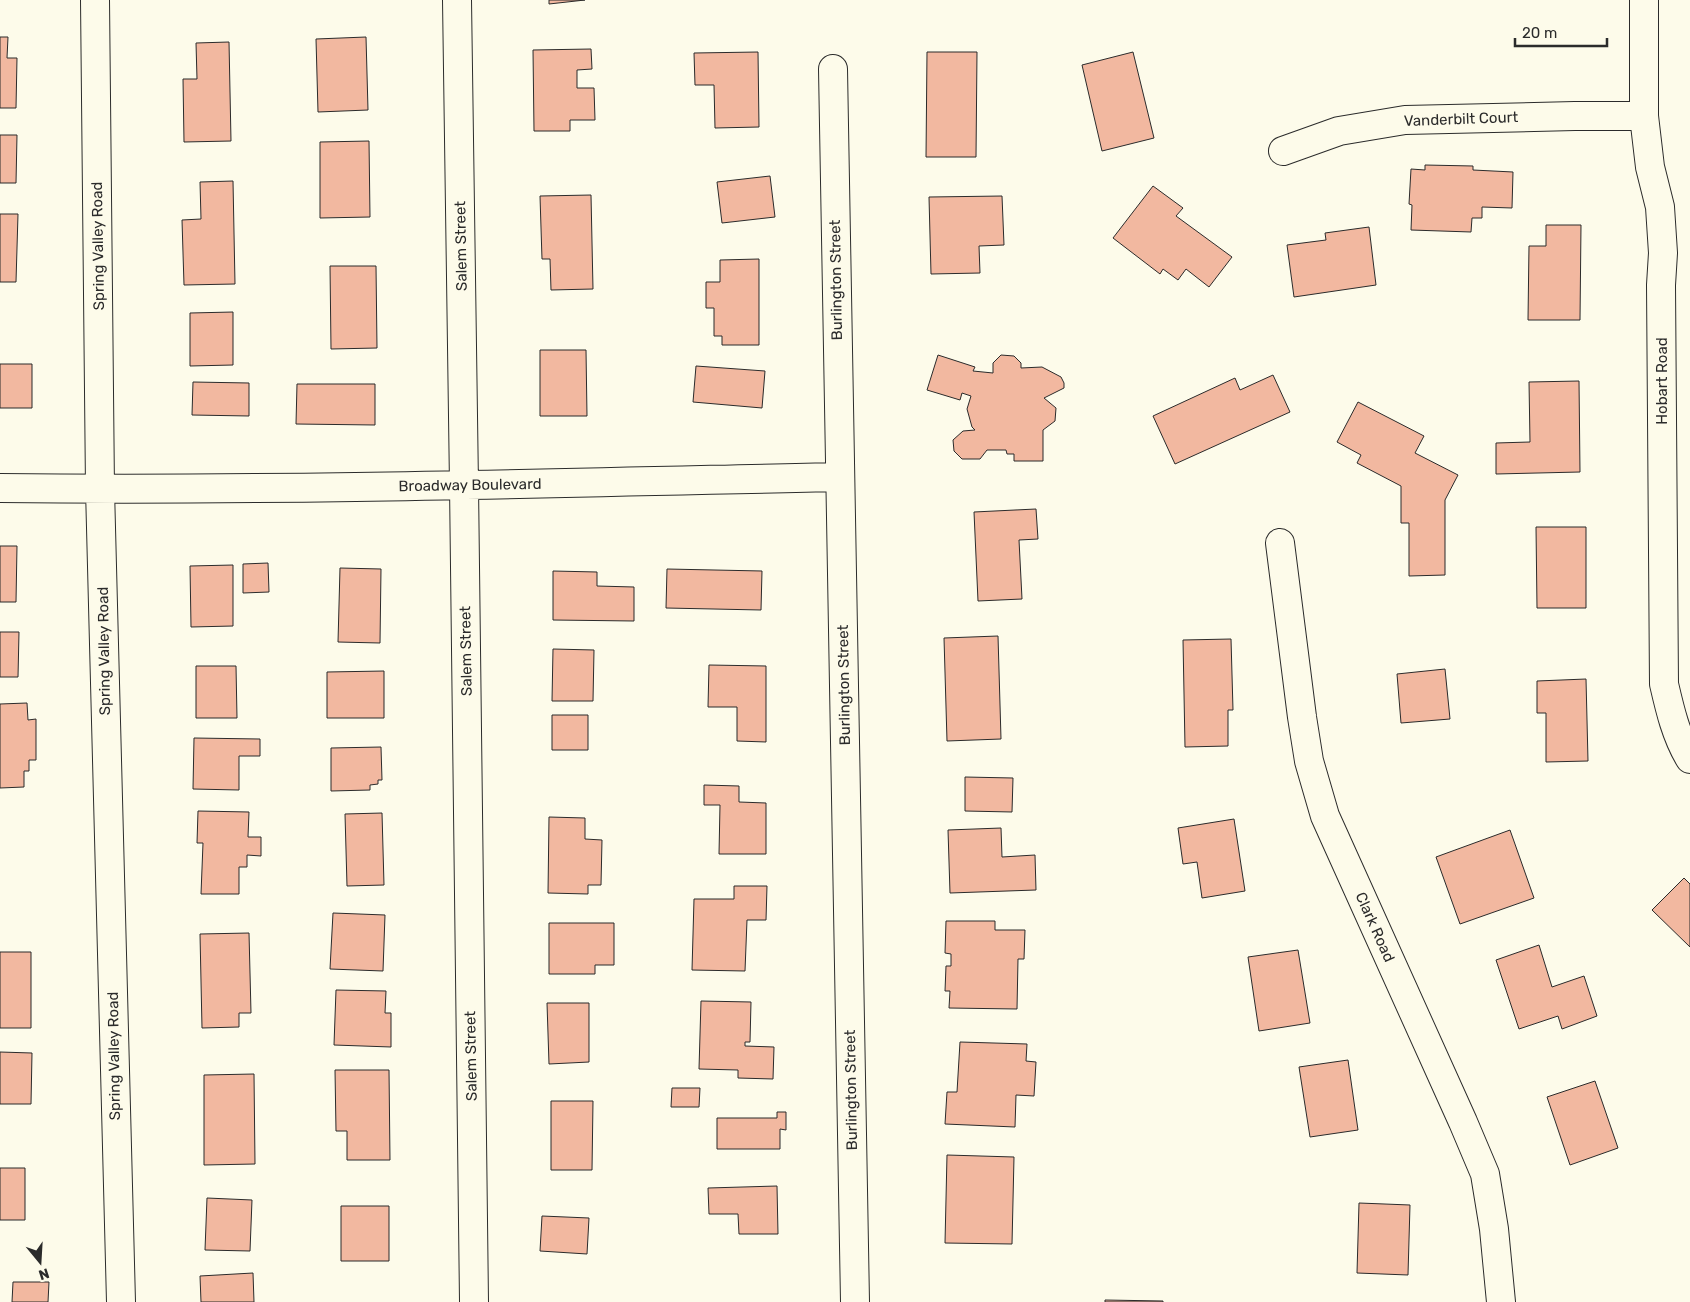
<svg xmlns="http://www.w3.org/2000/svg" width="1690" height="1302" viewBox="0 0 1690 1302" font-family="Rubik,sans-serif">
  <rect width="100%" height="100%" fill="#fdfbea"/>
  <!-- building -->
  <path fill="#f2b8a0" stroke="#2b2b2b" d="M 549,0 L 585,0 L 549,4 Z
    M 0,37 L 8,37 L 7,58 L 17,58 L 16,108 L 0,108 Z
    M 366,37 L 368,110 L 318,112 L 316,39 Z
    M 229,42 L 231,141 L 184,142 L 183,79 L 197,79 L 196,43 Z
    M 591,49 L 592,69 L 577,70 L 577,88 L 594,88 L 595,120 L 570,120 L 570,131 L 534,131 L 533,50 Z
    M 758,52 L 759,127 L 715,128 L 714,85 L 695,85 L 694,53 Z
    M 927,52 L 977,52 L 976,157 L 926,157 Z
    M 1133,52 L 1154,138 L 1102,151 L 1082,65 Z
    M 0,135 L 17,135 L 16,183 L 0,183 Z
    M 369,141 L 370,217 L 320,218 L 320,142 Z
    M 1425,165 L 1473,166 L 1473,170 L 1513,172 L 1512,208 L 1482,207 L 1482,218 L 1472,218 L 1471,232 L 1411,230 L 1412,205 L 1409,204 L 1411,169 L 1425,170 Z
    M 770,176 L 775,217 L 722,223 L 717,182 Z
    M 233,181 L 235,284 L 184,285 L 182,220 L 201,219 L 200,182 Z
    M 1153,186 L 1183,208 L 1176,216 L 1232,257 L 1209,287 L 1186,269 L 1178,280 L 1163,269 L 1160,274 L 1113,238 Z
    M 591,195 L 593,289 L 551,290 L 550,259 L 542,259 L 540,196 Z
    M 1002,196 L 1004,245 L 979,246 L 980,273 L 931,274 L 929,197 Z
    M 0,214 L 18,214 L 16,282 L 0,282 Z
    M 1546,225 L 1581,225 L 1580,320 L 1528,320 L 1529,246 L 1546,246 Z
    M 1369,227 L 1376,285 L 1294,297 L 1287,245 L 1326,240 L 1325,233 Z
    M 759,259 L 759,345 L 722,345 L 722,336 L 714,336 L 714,308 L 706,308 L 706,282 L 720,282 L 720,260 Z
    M 330,266 L 376,266 L 377,348 L 331,349 Z
    M 233,312 L 233,365 L 190,366 L 190,313 Z
    M 540,350 L 586,350 L 587,416 L 540,416 Z
    M 938,355 L 975,367 L 973,371 L 993,373 L 993,363 L 1001,355 L 1014,356 L 1021,363 L 1021,368 L 1042,367 L 1061,377 L 1064,383 L 1064,388 L 1044,398 L 1056,408 L 1055,421 L 1043,430 L 1043,461 L 1014,461 L 1014,454 L 1007,454 L 1006,450 L 987,450 L 980,459 L 962,459 L 954,451 L 953,440 L 963,431 L 975,430 L 972,427 L 967,409 L 971,396 L 962,393 L 960,400 L 927,390 Z
    M 0,364 L 32,364 L 32,408 L 0,408 Z
    M 696,366 L 765,371 L 762,408 L 693,402 Z
    M 1273,375 L 1290,412 L 1175,464 L 1153,416 L 1235,378 L 1240,390 Z
    M 1579,381 L 1580,472 L 1496,474 L 1496,443 L 1530,442 L 1529,382 Z
    M 193,382 L 249,383 L 249,416 L 192,415 Z
    M 297,384 L 375,384 L 375,425 L 296,424 Z
    M 1358,402 L 1424,436 L 1415,453 L 1458,475 L 1445,500 L 1445,575 L 1409,576 L 1409,523 L 1401,523 L 1401,486 L 1357,463 L 1361,455 L 1337,442 Z
    M 1036,509 L 1038,539 L 1019,540 L 1022,599 L 978,601 L 974,512 Z
    M 1536,527 L 1586,527 L 1586,608 L 1537,608 Z
    M 0,546 L 17,546 L 16,602 L 0,602 Z
    M 268,563 L 269,592 L 243,593 L 243,564 Z
    M 233,565 L 233,626 L 191,627 L 190,566 Z
    M 340,568 L 381,569 L 380,643 L 338,642 Z
    M 667,569 L 762,571 L 761,610 L 666,608 Z
    M 553,571 L 597,572 L 597,586 L 634,587 L 634,621 L 553,620 Z
    M 0,632 L 19,632 L 18,677 L 0,677 Z
    M 998,636 L 1001,739 L 947,741 L 944,638 Z
    M 1231,639 L 1233,710 L 1228,710 L 1228,746 L 1185,747 L 1183,640 Z
    M 553,649 L 594,650 L 593,701 L 552,701 Z
    M 709,665 L 766,666 L 766,742 L 737,741 L 737,707 L 708,707 Z
    M 196,666 L 236,666 L 237,718 L 196,718 Z
    M 1445,669 L 1450,719 L 1401,723 L 1397,674 Z
    M 384,671 L 384,718 L 327,718 L 327,672 Z
    M 1586,679 L 1588,761 L 1546,762 L 1546,713 L 1537,713 L 1537,681 Z
    M 27,703 L 28,720 L 36,719 L 36,760 L 29,760 L 29,771 L 24,771 L 24,787 L 0,788 L 0,704 Z
    M 552,715 L 588,715 L 588,750 L 552,750 Z
    M 194,738 L 260,739 L 260,756 L 239,756 L 239,790 L 193,789 Z
    M 381,747 L 382,780 L 378,780 L 378,784 L 370,785 L 370,790 L 331,791 L 331,748 Z
    M 965,777 L 1013,778 L 1012,812 L 965,811 Z
    M 704,785 L 739,786 L 739,802 L 766,803 L 766,854 L 719,854 L 720,805 L 704,805 Z
    M 198,811 L 249,812 L 248,837 L 261,837 L 261,856 L 247,855 L 247,867 L 239,867 L 239,894 L 201,894 L 203,843 L 197,843 Z
    M 382,813 L 384,885 L 347,886 L 345,814 Z
    M 549,817 L 585,818 L 585,839 L 602,840 L 601,885 L 588,885 L 588,894 L 548,893 Z
    M 1234,819 L 1245,891 L 1202,898 L 1197,862 L 1183,864 L 1178,828 Z
    M 1001,828 L 1002,857 L 1035,855 L 1036,890 L 950,893 L 948,830 Z
    M 1510,830 L 1534,898 L 1460,924 L 1436,857 Z
    M 1684,878 L 1690,884 L 1690,947 L 1652,910 Z
    M 734,886 L 767,886 L 766,920 L 747,920 L 745,971 L 692,970 L 694,899 L 734,899 Z
    M 333,913 L 385,915 L 383,971 L 330,969 Z
    M 946,921 L 995,921 L 995,930 L 1025,930 L 1024,959 L 1018,959 L 1017,1009 L 949,1008 L 950,991 L 945,991 L 946,966 L 951,966 L 951,954 L 945,953 Z
    M 549,923 L 614,923 L 614,965 L 595,965 L 595,974 L 549,974 Z
    M 249,933 L 251,1013 L 239,1013 L 239,1027 L 202,1028 L 200,934 Z
    M 1539,945 L 1552,987 L 1584,976 L 1597,1016 L 1562,1029 L 1558,1016 L 1519,1029 L 1496,960 Z
    M 1298,950 L 1310,1023 L 1259,1031 L 1248,957 Z
    M 0,952 L 31,952 L 31,1028 L 0,1028 Z
    M 336,990 L 386,991 L 385,1013 L 391,1013 L 391,1047 L 334,1045 Z
    M 701,1001 L 751,1002 L 750,1042 L 745,1042 L 745,1046 L 774,1047 L 773,1079 L 738,1078 L 738,1070 L 699,1069 Z
    M 547,1003 L 589,1003 L 589,1062 L 549,1064 Z
    M 960,1042 L 1027,1044 L 1026,1061 L 1036,1062 L 1034,1096 L 1016,1095 L 1015,1127 L 945,1124 L 947,1092 L 957,1092 Z
    M 0,1052 L 32,1053 L 31,1104 L 0,1104 Z
    M 1348,1060 L 1358,1130 L 1310,1137 L 1299,1067 Z
    M 335,1070 L 389,1070 L 390,1160 L 347,1160 L 347,1131 L 336,1131 Z
    M 254,1074 L 255,1164 L 204,1165 L 204,1075 Z
    M 1595,1081 L 1618,1148 L 1570,1165 L 1547,1097 Z
    M 672,1088 L 700,1088 L 699,1107 L 671,1107 Z
    M 551,1101 L 593,1101 L 592,1170 L 551,1170 Z
    M 777,1112 L 786,1112 L 786,1130 L 780,1129 L 780,1149 L 717,1149 L 717,1118 L 777,1118 Z
    M 947,1155 L 1014,1157 L 1012,1244 L 945,1243 Z
    M 0,1168 L 25,1168 L 25,1220 L 0,1220 Z
    M 777,1186 L 778,1234 L 739,1234 L 738,1214 L 709,1214 L 708,1188 Z
    M 207,1198 L 252,1200 L 250,1251 L 205,1250 Z
    M 1359,1203 L 1410,1205 L 1408,1275 L 1357,1273 Z
    M 341,1206 L 389,1206 L 389,1261 L 341,1261 Z
    M 542,1216 L 589,1218 L 587,1254 L 540,1251 Z
    M 253,1273 L 254,1302 L 201,1302 L 200,1276 Z
    M 13,1282 L 49,1282 L 48,1302 L 12,1302 Z
    M 1105,1300 L 1163,1301 L 1163,1302 L 1105,1302 Z"/>
  <g fill="none" stroke-linecap="round" stroke-linejoin="round">
    <defs>
      <path id="minor" d="M 95,0 L 100,489 L 121,1302
        M 457,0 L 464,485 L 474,1302
        M 1644,0 L 1644,116 L 1650,167 L 1660,207 L 1663,253 L 1661,285 L 1664,684 C 1670,710 1676,736 1690,759
        M 833,69 L 855,1302
        M 1283,151 L 1339,131 L 1405,120 L 1575,116 L 1644,116
        M 0,488 C 280,491 560,483 840,477
        M 1280,543 L 1302,717 L 1309,761 L 1325,816 L 1463,1122 L 1485,1174 L 1494,1229 L 1501,1302"/>
    </defs>
    <!-- minor casing -->
    <use href="#minor" stroke="#2b2b2b" stroke-width="30"/>
    <!-- minor -->
    <use href="#minor" stroke="#fdfbea" stroke-width="28"/>
  </g>
  <g text-anchor="middle" stroke-width="4" stroke-linejoin="round" paint-order="stroke">
    <!-- street labels -->
    <g font-size="15" fill="#2b2b2b" stroke="#fdfbea">
      <text transform="translate(1461 119) rotate(-2)" y="5">Vanderbilt Court</text>
      <text transform="translate(98 246) rotate(-91)" y="5">Spring Valley Road</text>
      <text transform="translate(461 246) rotate(-91)" y="5">Salem Street</text>
      <text transform="translate(836 280) rotate(-91)" y="5">Burlington Street</text>
      <text transform="translate(1662 381) rotate(-90)" y="5">Hobart Road</text>
      <text transform="translate(470 485) rotate(-1)" y="5">Broadway Boulevard</text>
      <text transform="translate(104 651) rotate(-91)" y="5">Spring Valley Road</text>
      <text transform="translate(466 651) rotate(-91)" y="5">Salem Street</text>
      <text transform="translate(844 685) rotate(-91)" y="5">Burlington Street</text>
      <text transform="translate(1375 927) rotate(66)" y="5">Clark Road</text>
      <text transform="translate(114 1056) rotate(-91)" y="5">Spring Valley Road</text>
      <text transform="translate(471 1056) rotate(-91)" y="5">Salem Street</text>
      <text transform="translate(851 1090) rotate(-91)" y="5">Burlington Street</text>
    </g>
  </g>
  <!-- north arrow -->
  <g transform="translate(40 1262) rotate(162)" stroke="#fdfbea" stroke-width="4" paint-order="stroke">
  <path d="M0-4L9 19L0 12L-9 19Z" fill="#2b2b2b"/>
  <text y="-8" font-size="14" font-weight="bold" text-anchor="middle" fill="#2b2b2b">N</text>
  </g>
  <!-- scale -->
  <path d="M1515 38v8h92v-8" fill="none" stroke="#2b2b2b" stroke-width="2.5"/>
  <text x="1522" y="38" font-size="15" fill="#2b2b2b" stroke="#fdfbea" stroke-width="4" paint-order="stroke">20 m</text>
</svg>
